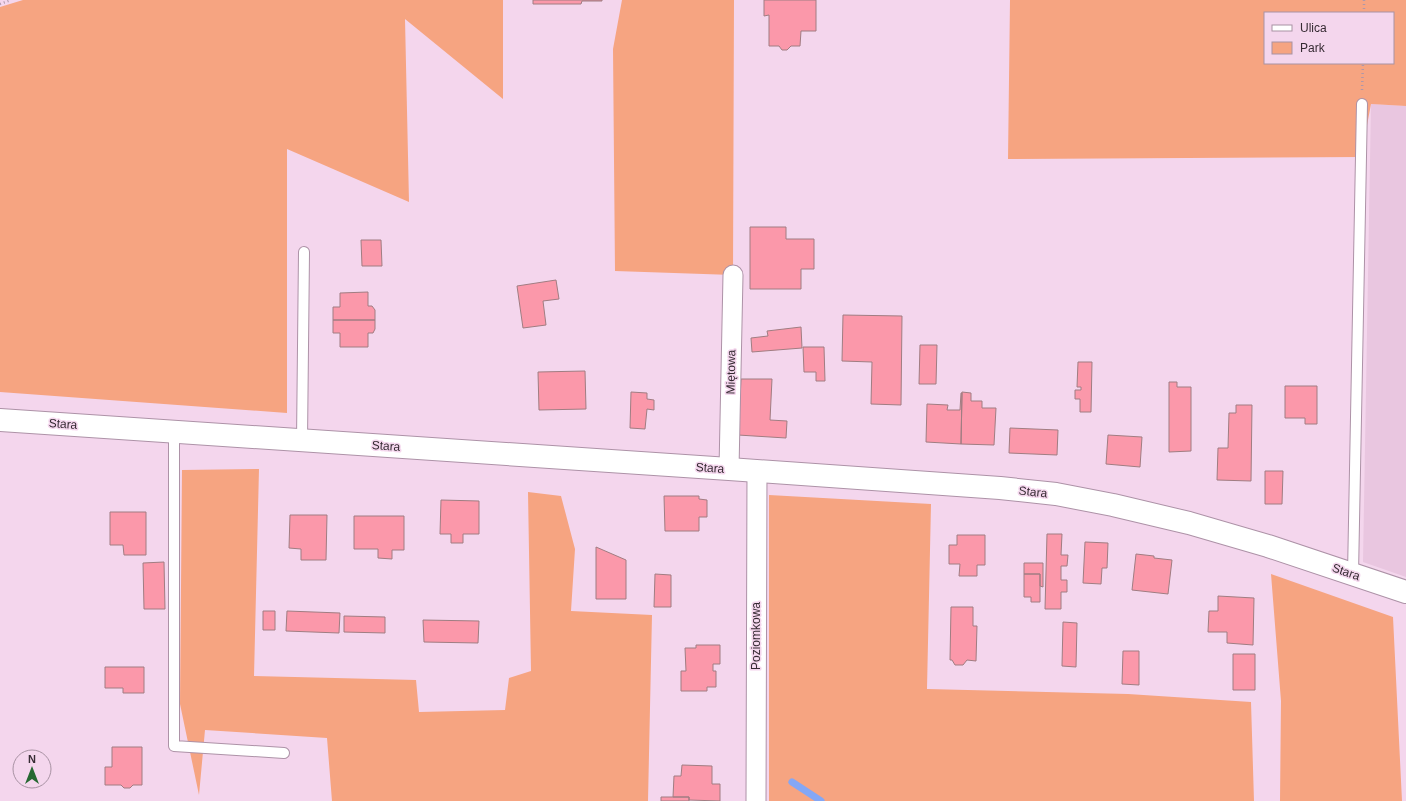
<svg xmlns="http://www.w3.org/2000/svg" width="1406" height="801" viewBox="0 0 1406 801" font-family="Helvetica,sans-serif">
  <rect width="100%" height="100%" fill="#f4d6ed"/>
  <!-- built -->
  <path fill="#e9c6e0" d="M 1371,104 L 1406,106 L 1406,577 L 1363,562 Z"/>
  <!-- green -->
  <path fill="#f6a481" fill-rule="evenodd" d="M 23,0 L 503,0 L 503,99 L 405,19 L 409,202 L 287,149 L 287,413 L 0,392 L 0,7 Z
    M 622,0 L 734,0 L 733,275 L 615,271 L 613,49 Z
    M 1010,0 L 1406,0 L 1406,106 L 1371,104 L 1361,157 L 1008,159 ZM 1265,13 L 1393,13 L 1393,63 L 1265,63 Z
    M 259,469 L 254,676 L 416,680 L 419,712 L 505,710 L 509,678 L 531,671 L 528,492 L 561,496 L 575,549 L 571,611 L 652,615 L 648,801 L 332,801 L 327,738 L 205,730 L 199,795 L 180,704 L 182,470 Z
    M 769,495 L 931,504 L 927,689 L 1128,694 L 1251,702 L 1254,801 L 769,801 Z
    M 1271,574 L 1393,617 L 1402,801 L 1280,801 L 1281,701 Z"/>
  <g fill="none" stroke-linecap="round" stroke-linejoin="round">
    <!-- stream -->
    <path stroke="#84a7f5" stroke-width="7" d="M 792,782 L 821,801"/>
  </g>
  <!-- building -->
  <path fill="#fb98aa" stroke="#a07d82" d="M 533,0 L 602,0 L 602,1 L 582,1 L 581,4 L 533,4 Z
    M 764,0 L 816,0 L 816,31 L 801,31 L 800,46 L 791,46 L 787,50 L 782,50 L 779,46 L 769,46 L 769,15 L 764,16 Z
    M 750,227 L 786,227 L 786,239 L 814,239 L 814,269 L 801,269 L 801,289 L 750,289 Z
    M 361,240 L 381,240 L 382,266 L 362,266 Z
    M 556,280 L 559,299 L 543,301 L 546,325 L 523,328 L 517,286 Z
    M 368,292 L 368,306 L 372,306 L 375,310 L 375,320 L 333,320 L 333,307 L 340,307 L 340,293 Z
    M 843,315 L 902,316 L 901,405 L 871,404 L 872,362 L 842,361 Z
    M 333,320 L 375,320 L 375,329 L 373,333 L 368,333 L 368,347 L 340,347 L 340,333 L 333,333 Z
    M 801,327 L 802,348 L 752,352 L 751,338 L 768,336 L 767,331 Z
    M 920,345 L 937,345 L 936,384 L 919,384 Z
    M 803,347 L 824,347 L 825,381 L 816,381 L 816,372 L 804,372 Z
    M 1078,362 L 1092,362 L 1091,412 L 1080,412 L 1080,399 L 1075,399 L 1075,390 L 1081,390 L 1081,387 L 1077,387 Z
    M 585,371 L 586,409 L 539,410 L 538,372 Z
    M 741,379 L 772,379 L 770,420 L 787,421 L 786,438 L 738,435 Z
    M 1169,382 L 1177,382 L 1177,387 L 1191,387 L 1191,451 L 1169,452 Z
    M 1285,386 L 1317,386 L 1317,424 L 1305,424 L 1305,418 L 1285,418 Z
    M 631,392 L 647,393 L 647,399 L 654,400 L 654,410 L 647,409 L 645,429 L 630,428 Z
    M 962,392 L 971,393 L 971,401 L 982,401 L 982,408 L 996,408 L 994,445 L 961,444 Z
    M 961,393 L 962,393 L 961,444 L 926,442 L 927,404 L 948,405 L 947,410 L 960,410 Z
    M 1236,405 L 1252,405 L 1251,481 L 1217,480 L 1218,448 L 1228,448 L 1229,413 L 1236,413 Z
    M 1010,428 L 1058,430 L 1057,455 L 1009,453 Z
    M 1108,435 L 1142,437 L 1140,467 L 1106,464 Z
    M 1265,471 L 1283,471 L 1282,504 L 1265,504 Z
    M 664,496 L 699,496 L 699,499 L 707,500 L 707,517 L 699,517 L 699,531 L 665,531 Z
    M 441,500 L 479,501 L 479,534 L 463,534 L 463,543 L 451,543 L 451,534 L 440,534 Z
    M 110,512 L 146,512 L 146,555 L 124,555 L 123,545 L 110,545 Z
    M 290,515 L 327,515 L 326,560 L 301,560 L 301,549 L 289,548 Z
    M 354,516 L 404,516 L 404,550 L 392,550 L 392,559 L 378,558 L 378,549 L 354,549 Z
    M 1047,534 L 1062,534 L 1061,555 L 1068,555 L 1067,566 L 1061,566 L 1061,580 L 1067,580 L 1067,592 L 1061,592 L 1061,609 L 1045,609 Z
    M 957,535 L 985,535 L 985,565 L 977,565 L 977,576 L 959,576 L 960,564 L 949,564 L 949,545 L 957,545 Z
    M 1085,542 L 1108,543 L 1107,568 L 1102,568 L 1101,584 L 1083,583 Z
    M 596,547 L 626,560 L 626,599 L 596,599 Z
    M 1136,554 L 1154,556 L 1154,558 L 1172,560 L 1168,594 L 1132,590 Z
    M 164,562 L 165,609 L 144,609 L 143,563 Z
    M 1024,563 L 1043,563 L 1043,587 L 1040,586 L 1040,574 L 1024,574 Z
    M 655,574 L 671,575 L 671,607 L 654,607 Z
    M 1024,574 L 1040,574 L 1040,602 L 1031,602 L 1031,597 L 1024,597 Z
    M 1218,596 L 1254,598 L 1253,645 L 1227,643 L 1227,632 L 1208,632 L 1209,611 L 1218,611 Z
    M 951,607 L 973,607 L 973,626 L 977,626 L 976,661 L 967,660 L 963,665 L 955,665 L 952,660 L 950,660 Z
    M 263,611 L 275,611 L 275,630 L 263,630 Z
    M 287,611 L 340,613 L 339,633 L 286,631 Z
    M 344,616 L 385,617 L 385,633 L 344,632 Z
    M 423,620 L 479,621 L 478,643 L 424,642 Z
    M 1063,622 L 1077,623 L 1076,667 L 1062,666 Z
    M 696,645 L 720,645 L 720,664 L 713,664 L 713,671 L 716,671 L 716,687 L 707,687 L 707,691 L 681,691 L 681,671 L 686,671 L 685,648 L 696,648 Z
    M 1123,651 L 1139,651 L 1139,685 L 1122,684 Z
    M 1233,654 L 1255,654 L 1255,690 L 1233,690 Z
    M 105,667 L 144,667 L 144,693 L 123,693 L 123,688 L 105,688 Z
    M 112,747 L 142,747 L 142,785 L 133,785 L 130,788 L 124,788 L 121,785 L 105,785 L 105,767 L 112,767 Z
    M 682,765 L 712,766 L 712,784 L 720,784 L 720,801 L 689,800 L 689,797 L 673,797 L 674,776 L 681,776 Z
    M 661,797 L 689,797 L 689,801 L 661,801 Z"/>
  <g fill="none" stroke-linecap="round" stroke-linejoin="round">
    <defs>
      <path id="lane" d="M 174,432 L 174,746 L 284,753
        M 302,441 L 304,252
        M 1353,574 L 1362,104"/>
      <path id="street" d="M 729,469 L 733,275
        M 756,801 L 757,471"/>
      <path id="secondary" d="M 0,420 L 729,469 L 1000,488 L 1056,494 L 1113,505 L 1189,523 L 1268,546 L 1406,592"/>
    </defs>
    <!-- lane casing -->
    <use href="#lane" stroke="#ad92a7" stroke-width="12"/>
    <!-- street casing -->
    <use href="#street" stroke="#ad92a7" stroke-width="21"/>
    <!-- secondary casing -->
    <use href="#secondary" stroke="#ad92a7" stroke-width="24"/>
    <!-- path -->
    <path stroke="#ae97a9" stroke-width="2.5" stroke-dasharray="1 3" stroke-linecap="butt" d="M 0,4 L 11,0
      M 1364,13 L 1364,0
      M 1362,90 L 1363,63"/>
    <!-- lane -->
    <use href="#lane" stroke="#fff" stroke-width="10"/>
    <!-- street -->
    <use href="#street" stroke="#fff" stroke-width="19"/>
    <!-- secondary -->
    <use href="#secondary" stroke="#fff" stroke-width="22"/>
  </g>
  <g text-anchor="middle" stroke-width="3" stroke-linejoin="round" paint-order="stroke">
    <!-- street labels -->
    <g font-size="12" fill="#362b33" stroke="#f4d6ed">
      <text transform="translate(731 372) rotate(-89)" y="4">Miętowa</text>
      <text transform="translate(63 424) rotate(4)" y="4">Stara</text>
      <text transform="translate(386 446) rotate(4)" y="4">Stara</text>
      <text transform="translate(710 468) rotate(4)" y="4">Stara</text>
      <text transform="translate(1033 492) rotate(6)" y="4">Stara</text>
      <text transform="translate(1346 572) rotate(19)" y="4">Stara</text>
      <text transform="translate(756 636) rotate(-90)" y="4">Poziomkowa</text>
    </g>
  </g>
  <!-- legend -->
  <rect x="1264" y="12" width="130" height="52" fill="#f4d6ed" stroke="#a892a3"/>
  <rect x="1272" y="25" width="20" height="6" fill="#ffffff" stroke="#a892a3"/>
  <text x="1300" y="32" font-size="12" fill="#362b33">Ulica</text>
  <rect x="1272" y="42" width="20" height="12" fill="#f6a481" stroke="#a892a3"/>
  <text x="1300" y="52" font-size="12" fill="#362b33">Park</text>
  <!-- north arrow -->
  <g transform="translate(32 769)"><circle r="19" fill="#f4d6ed" stroke="#a892a3"/>
  <path d="M0-3L7 15L0 10L-7 15Z" fill="#266832"/>
  <text y="-6" font-size="11" font-weight="bold" text-anchor="middle" fill="#362b33">N</text>
  </g>
</svg>
